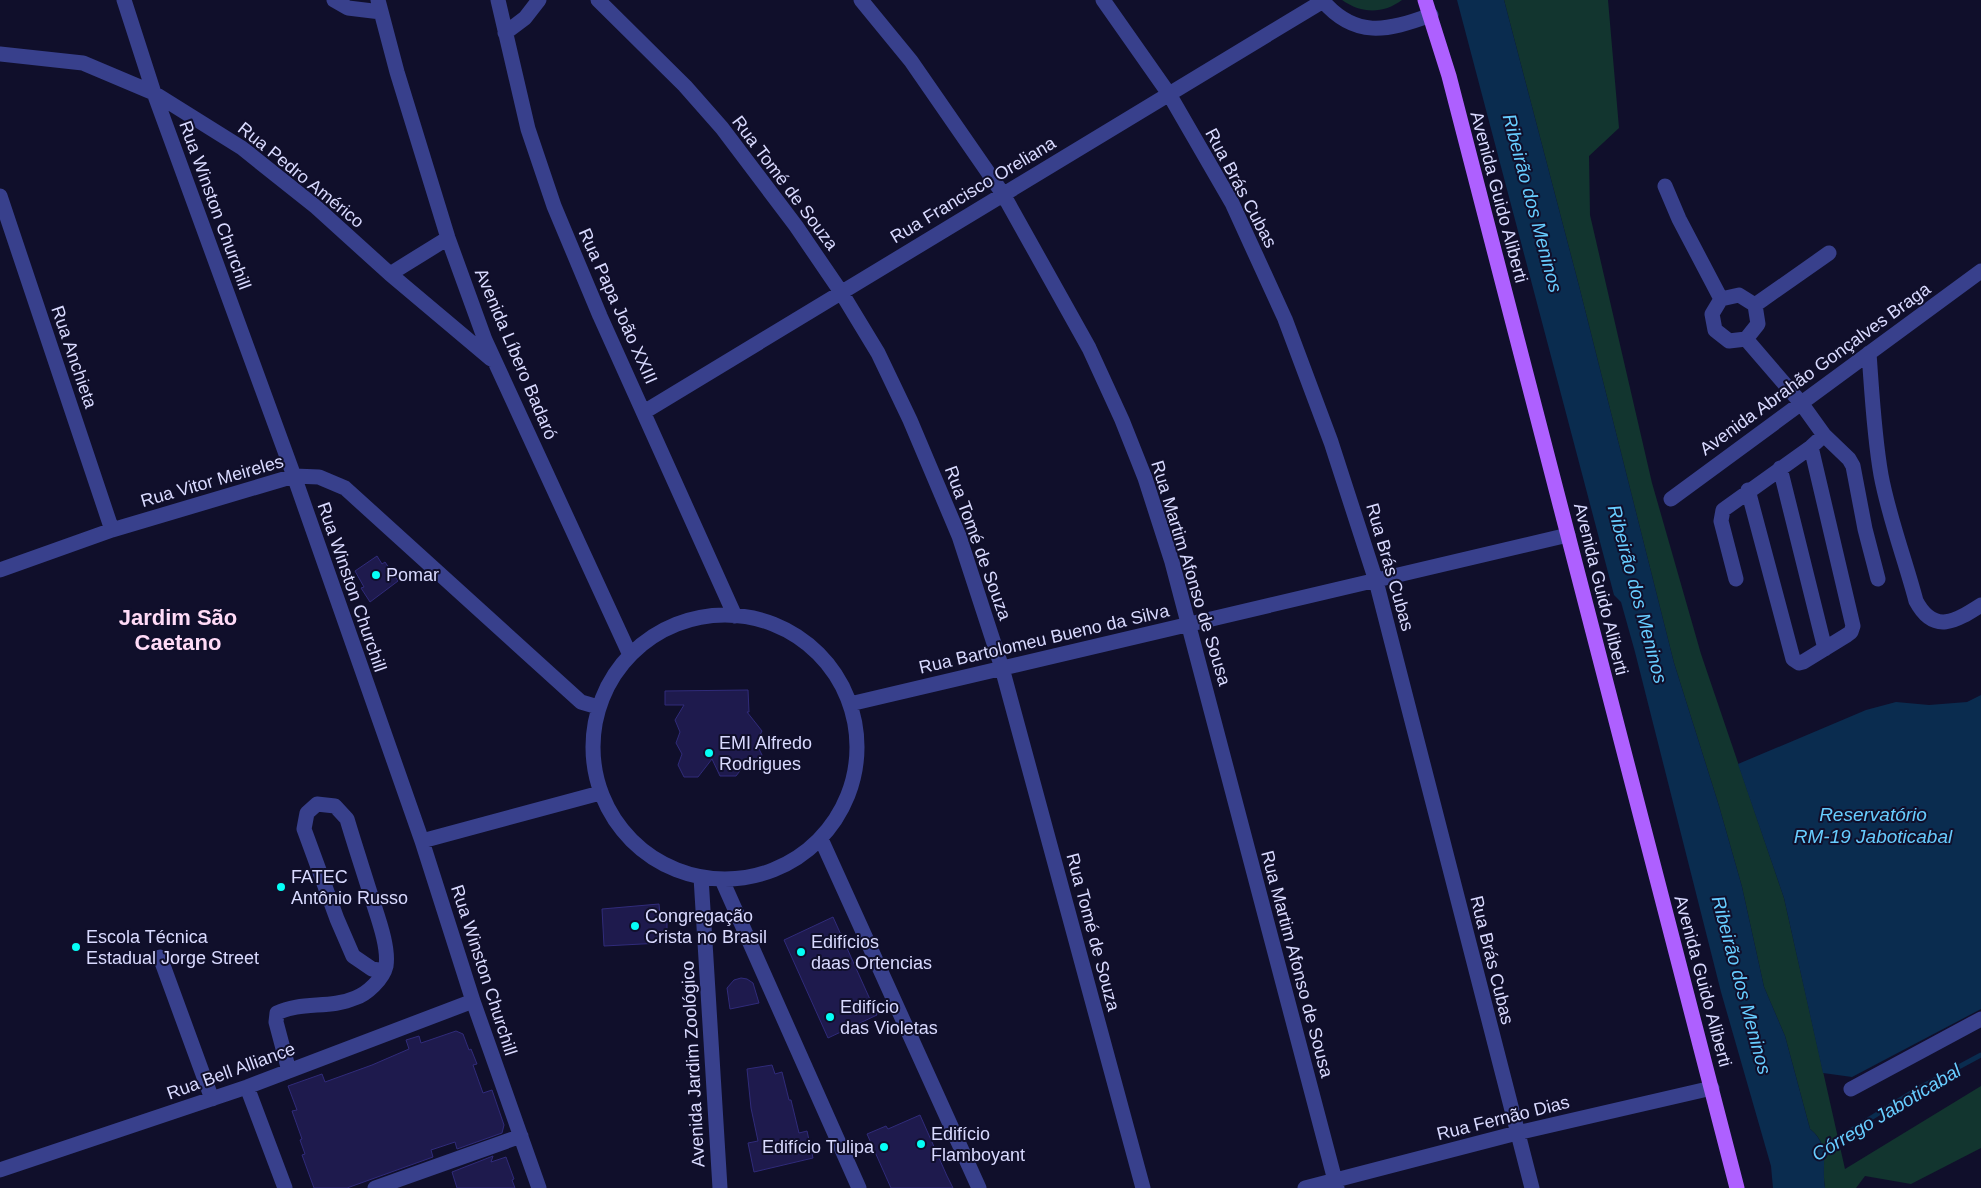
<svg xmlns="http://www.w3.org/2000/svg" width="1981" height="1188" viewBox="0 0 1981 1188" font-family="Arial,sans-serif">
  <rect width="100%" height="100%" fill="#100f2b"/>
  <!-- green -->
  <path fill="#12352f" d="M 1342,0 L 1402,0 C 1383,14 1362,14 1342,0 Z
    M 1504,0 L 1608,0 L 1619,128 L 1589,156 L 1590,215 L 1652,483 L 1701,654 L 1784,898 L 1845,1169 L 1981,1086 L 1981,1148 L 1911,1184 L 1865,1176 L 1856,1188 L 1825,1188 C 1821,1165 1831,1145 1810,1129 L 1785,1036 L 1764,987 L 1742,887 L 1719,806 L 1674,663 L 1579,286 Z"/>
  <!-- water -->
  <path fill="#0a2c4f" d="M 1457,0 L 1504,0 L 1579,286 L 1674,663 L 1719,806 L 1742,887 L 1764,987 L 1785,1036 L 1810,1129 C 1831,1146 1821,1165 1825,1188 L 1773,1188 L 1771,1166 L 1721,992 L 1635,652 L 1621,602 L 1614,595 Z
    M 1981,695 L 1981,1009 L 1852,1077 L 1823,1073 L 1784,898 L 1738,764 L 1866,710 L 1896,702 L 1929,705 L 1967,702 Z"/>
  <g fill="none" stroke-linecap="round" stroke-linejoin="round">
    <!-- stream -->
    <path stroke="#0a2c4f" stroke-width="5" d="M 1820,1150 L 1914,1091 L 1981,1055"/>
  </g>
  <!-- building -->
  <path fill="#1e1a4d" stroke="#302b7a" d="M 377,556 L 382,564 L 385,562 L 398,581 L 370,602 L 361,588 L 364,587 L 355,571 Z
    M 748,690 L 749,712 L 747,712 L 762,731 L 756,743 L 762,755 L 755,767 L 743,767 L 736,776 L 720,776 L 712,759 L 698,777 L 684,777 L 678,765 L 682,754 L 676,743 L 680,732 L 675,720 L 684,705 L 665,705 L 665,691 Z
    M 659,904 L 660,915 L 667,920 L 667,932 L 661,933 L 661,943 L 604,946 L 602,909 Z
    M 833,917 L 877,1015 L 828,1038 L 784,940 Z
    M 741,978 L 747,979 L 753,983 L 759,1003 L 730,1009 L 727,988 L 734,980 Z
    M 456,1031 L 463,1034 L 469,1050 L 471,1049 L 477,1064 L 473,1065 L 483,1093 L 492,1090 L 504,1125 L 502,1133 L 457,1149 L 455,1142 L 431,1150 L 433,1157 L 347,1188 L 314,1188 L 302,1155 L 305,1154 L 300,1140 L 302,1139 L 292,1111 L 297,1110 L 288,1086 L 322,1074 L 325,1082 L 372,1065 L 409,1049 L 406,1040 L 419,1036 L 421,1043 Z
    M 772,1065 L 775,1074 L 782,1072 L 789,1100 L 791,1100 L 799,1133 L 807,1131 L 813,1158 L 754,1172 L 748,1143 L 758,1141 L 751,1108 L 747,1069 Z
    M 920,1115 L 947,1176 L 953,1188 L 891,1188 L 867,1134 L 886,1126 L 888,1129 Z
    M 493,1156 L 491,1162 L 506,1157 L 514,1179 L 512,1180 L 515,1188 L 457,1188 L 452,1172 Z"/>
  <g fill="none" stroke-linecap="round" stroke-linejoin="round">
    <!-- minor -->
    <path stroke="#38408c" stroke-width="15" d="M 124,0 L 154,93 L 294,476 L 422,841 L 473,1001 L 539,1188
      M 334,0 L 348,8 L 381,12
      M 378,0 L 397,72 L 448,238 L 485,340 L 630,655
      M 498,0 L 528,129 L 554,206 L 600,316 L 735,616
      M 598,0 L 685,86 L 722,128 L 796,226 L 841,292 L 878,353 L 910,420 L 959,536 L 1002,668 L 1143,1188
      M 861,0 L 911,61 L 1003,194 L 1089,348 L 1122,420 L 1145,478 L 1172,562 L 1337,1188
      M 1103,0 L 1169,94 L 1232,203 L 1285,319 L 1331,442 L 1376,581 L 1532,1188
      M 1322,0 C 1355,39 1387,31 1431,15
      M 505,33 L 525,18 L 539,0
      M 0,54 L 83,63 L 154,93 L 242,148 L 316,207 L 390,274 L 491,359
      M 1665,186 L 1679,219 L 1721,299
      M 0,196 L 112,530
      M 390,274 L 448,238
      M 1739,295 L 1755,305 L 1758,324 L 1746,339 L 1729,341 L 1715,330 L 1712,314 L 1721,299 Z
      M 1755,305 L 1829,253
      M 1746,339 L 1801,403 L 1824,435
      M 1869,353 C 1872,394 1874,435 1881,475 C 1889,518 1905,559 1916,601 C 1934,635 1956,621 1981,605
      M 644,412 L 1323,1
      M 1780,468 L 1825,649
      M 1748,490 L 1793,659 L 1799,663 L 1803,662 L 1847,635 L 1851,632 L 1853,626 L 1811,447
      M 1671,499 L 1981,271
      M 0,570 L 112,530 L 294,476 L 319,477 L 345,488 L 581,702 L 598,707
      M 1736,579 L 1721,521 L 1723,510 L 1811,447 L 1824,435 L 1849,459 L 1853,466 L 1865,529 L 1878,579
      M593 747a132 132 0 1 1 264 0a132 132 0 1 1-264 0Z
      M 850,704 L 1568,535
      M 821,839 L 979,1188
      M 422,841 L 600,793
      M 701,877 L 720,1188
      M 722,880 L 859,1188
      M 160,957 L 212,1099
      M 289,1071 L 276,1022 L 277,1013 C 301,1001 330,1009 355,998 C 367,994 383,979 386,966 C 389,947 378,918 372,899 C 364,873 355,846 347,819 L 335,806 L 317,804 L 307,813 L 304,829 L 337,919 L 353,956 L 372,969 L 384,971
      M 247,1087 L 285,1188
      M 1851,1089 L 1981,1019
      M 0,1170 L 247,1087 L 473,1001
      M 375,1188 L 521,1136
      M 1305,1188 L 1517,1133 L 1712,1088"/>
    <!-- major -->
    <path stroke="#ae60ff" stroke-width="15" d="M 1425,0 L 1449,76 L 1737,1188"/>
  </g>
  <!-- markers -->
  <g fill="#05fff7" stroke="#100f2b" stroke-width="2">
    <circle cx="376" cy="575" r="5"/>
    <circle cx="709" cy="753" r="5"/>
    <circle cx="281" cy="887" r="5"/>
    <circle cx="635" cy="926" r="5"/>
    <circle cx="76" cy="947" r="5"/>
    <circle cx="801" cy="952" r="5"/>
    <circle cx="830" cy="1017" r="5"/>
    <circle cx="921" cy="1144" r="5"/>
    <circle cx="884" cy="1147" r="5"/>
  </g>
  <g text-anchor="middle" stroke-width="4" stroke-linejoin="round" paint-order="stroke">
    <!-- street labels -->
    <g font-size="18" fill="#d9daff" stroke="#100f2b">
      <text transform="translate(301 175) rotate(39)" y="6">Rua Pedro Américo</text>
      <text transform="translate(785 183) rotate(53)" y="6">Rua Tomé de Souza</text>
      <text transform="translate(1241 188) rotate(62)" y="6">Rua Brás Cubas</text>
      <text transform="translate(973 190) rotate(-31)" y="6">Rua Francisco Oreliana</text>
      <text transform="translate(1499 197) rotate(75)" y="6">Avenida Guido Aliberti</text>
      <text transform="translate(215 205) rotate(70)" y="6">Rua Winston Churchill</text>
      <text transform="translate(618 306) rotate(66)" y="6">Rua Papa João XXIII</text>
      <text transform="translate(516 354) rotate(67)" y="6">Avenida Líbero Badaró</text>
      <text transform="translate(74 357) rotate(71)" y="6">Rua Anchieta</text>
      <text transform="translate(1815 369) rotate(-36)" y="6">Avenida Abrahão Gonçalves Braga</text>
      <text transform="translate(212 481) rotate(-16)" y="6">Rua Vitor Meireles</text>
      <text transform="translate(978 543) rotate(70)" y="6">Rua Tomé de Souza</text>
      <text transform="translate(1390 567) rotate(74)" y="6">Rua Brás Cubas</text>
      <text transform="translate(1191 573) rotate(73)" y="6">Rua Martim Afonso de Sousa</text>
      <text transform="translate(352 587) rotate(71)" y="6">Rua Winston Churchill</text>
      <text transform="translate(1601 589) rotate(76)" y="6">Avenida Guido Aliberti</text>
      <text transform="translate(1044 639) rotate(-13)" y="6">Rua Bartolomeu Bueno da Silva</text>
      <text transform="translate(1093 932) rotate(75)" y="6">Rua Tomé de Souza</text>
      <text transform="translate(1492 960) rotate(76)" y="6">Rua Brás Cubas</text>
      <text transform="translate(1297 964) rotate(75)" y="6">Rua Martim Afonso de Sousa</text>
      <text transform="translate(484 970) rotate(72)" y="6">Rua Winston Churchill</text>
      <text transform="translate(1703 981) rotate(75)" y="6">Avenida Guido Aliberti</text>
      <text transform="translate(693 1064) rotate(-93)" y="6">Avenida Jardim Zoológico</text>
      <text transform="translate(231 1071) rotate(-20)" y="6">Rua Bell Alliance</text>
      <text transform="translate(1503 1118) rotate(-14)" y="6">Rua Fernão Dias</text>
    </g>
    <!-- poi labels -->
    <g font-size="18" fill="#d9daff" stroke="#100f2b" text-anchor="start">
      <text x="386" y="581">Pomar</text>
      <text x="719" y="749">EMI Alfredo<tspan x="719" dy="21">Rodrigues</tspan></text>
      <text x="291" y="883">FATEC<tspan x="291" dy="21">Antônio Russo</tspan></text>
      <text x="645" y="922">Congregação<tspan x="645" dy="21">Crista no Brasil</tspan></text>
      <text x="86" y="943">Escola Técnica<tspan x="86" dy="21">Estadual Jorge Street</tspan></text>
      <text x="811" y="948">Edifícios<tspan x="811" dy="21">daas Ortencias</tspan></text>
      <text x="840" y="1013">Edifício<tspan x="840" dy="21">das Violetas</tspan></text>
      <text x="931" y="1140">Edifício<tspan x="931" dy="21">Flamboyant</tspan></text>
      <text x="874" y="1153" text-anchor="end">Edifício Tulipa</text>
    </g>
    <!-- water labels -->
    <g font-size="19" font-style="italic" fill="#67cdff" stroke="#100f2b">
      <text transform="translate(1533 203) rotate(75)" y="7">Ribeirão dos Meninos</text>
      <text transform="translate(1638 594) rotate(75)" y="7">Ribeirão dos Meninos</text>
      <text x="1873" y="821">Reservatório<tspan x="1873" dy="22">RM-19 Jaboticabal</tspan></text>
      <text transform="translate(1742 985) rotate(75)" y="7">Ribeirão dos Meninos</text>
      <text transform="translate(1886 1112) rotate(-31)" y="7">Córrego Jaboticabal</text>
    </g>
    <!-- district labels -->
    <g font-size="22" font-weight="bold" fill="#ffdbf7" stroke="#100f2b">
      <text x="178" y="625">Jardim São<tspan x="178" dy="25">Caetano</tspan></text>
    </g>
  </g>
</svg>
